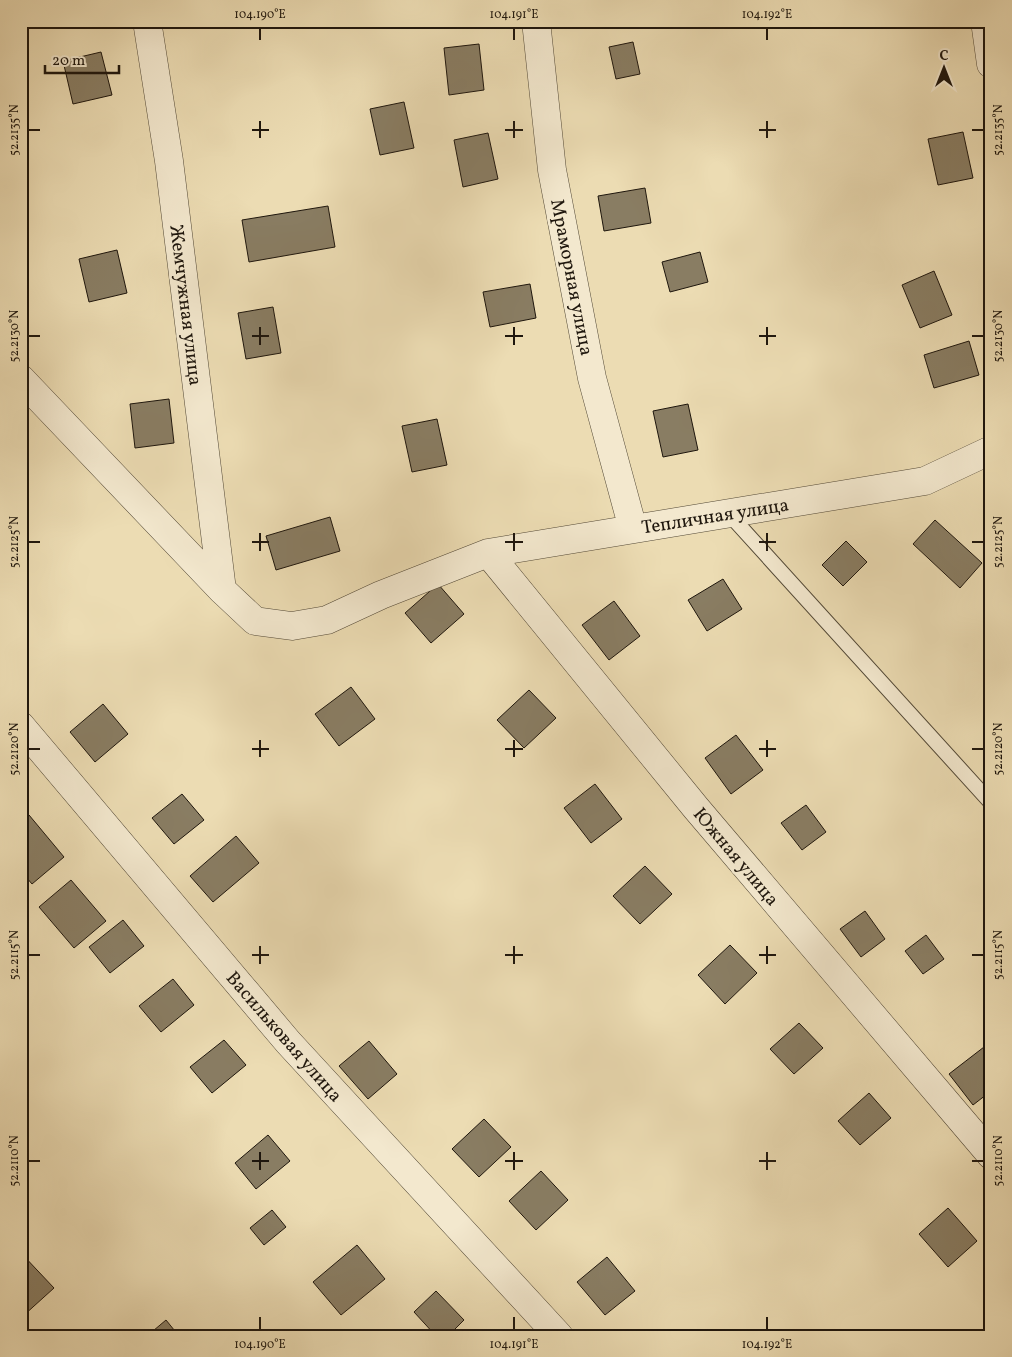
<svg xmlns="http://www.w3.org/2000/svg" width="1012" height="1357" viewBox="0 0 1012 1357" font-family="Vollkorn,serif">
  <rect width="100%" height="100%" fill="#ecdcb3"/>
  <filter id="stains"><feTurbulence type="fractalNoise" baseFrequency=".004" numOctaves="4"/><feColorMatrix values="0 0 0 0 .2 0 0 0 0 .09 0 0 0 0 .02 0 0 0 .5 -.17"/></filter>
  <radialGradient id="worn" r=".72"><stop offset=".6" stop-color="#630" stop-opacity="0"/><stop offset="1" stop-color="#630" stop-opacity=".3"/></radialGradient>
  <!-- building -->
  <path fill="#897d63" stroke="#1e160d" d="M 633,42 L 640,74 L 616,79 L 609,47 Z
    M 479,44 L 484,90 L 449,95 L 444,48 Z
    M 101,52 L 112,95 L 73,104 L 63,61 Z
    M 404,102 L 414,148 L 380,155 L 370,109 Z
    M 963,132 L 973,178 L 938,185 L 928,139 Z
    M 488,133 L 498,179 L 463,187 L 454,140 Z
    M 645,188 L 651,223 L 604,231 L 598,196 Z
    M 328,206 L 335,247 L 249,262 L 242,220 Z
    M 117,250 L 127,293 L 89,302 L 79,259 Z
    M 700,252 L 708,282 L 670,292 L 662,262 Z
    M 934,271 L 952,315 L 920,328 L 902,285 Z
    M 530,284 L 536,318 L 490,327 L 483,292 Z
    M 273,307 L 281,353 L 246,359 L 238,313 Z
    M 969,341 L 979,375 L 934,388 L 924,355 Z
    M 169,399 L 174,443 L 135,448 L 130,404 Z
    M 688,404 L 698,450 L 663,457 L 653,411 Z
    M 437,419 L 447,465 L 412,472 L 402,426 Z
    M 330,517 L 340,551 L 276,570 L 266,536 Z
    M 935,520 L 982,563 L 960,588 L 913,544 Z
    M 846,541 L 867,562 L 843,586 L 822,565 Z
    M 723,579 L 742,609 L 707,631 L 688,600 Z
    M 438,584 L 464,614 L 431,643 L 405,613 Z
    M 614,601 L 640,636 L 609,660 L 582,625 Z
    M 991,613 L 991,627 L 983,620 Z
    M 351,687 L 375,719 L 339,746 L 315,714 Z
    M 529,690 L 556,718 L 524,748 L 497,720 Z
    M 103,704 L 128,734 L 95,762 L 70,732 Z
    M 736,735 L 763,770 L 731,794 L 705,758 Z
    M 595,784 L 622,819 L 591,843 L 564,808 Z
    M 182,794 L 204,820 L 174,844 L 152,818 Z
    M 806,805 L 826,832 L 802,850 L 781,823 Z
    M 29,815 L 64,857 L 32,884 L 21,871 L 21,822 Z
    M 236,836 L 259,863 L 213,902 L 190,876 Z
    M 645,866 L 672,894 L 640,924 L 613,896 Z
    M 71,880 L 106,921 L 74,948 L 39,907 Z
    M 865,911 L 885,939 L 861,957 L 840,929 Z
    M 123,920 L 144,946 L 110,973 L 89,947 Z
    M 926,935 L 944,959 L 923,974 L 905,951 Z
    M 730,945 L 757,973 L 725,1004 L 698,975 Z
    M 173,979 L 194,1005 L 161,1032 L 139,1006 Z
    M 799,1023 L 823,1048 L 794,1074 L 770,1049 Z
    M 224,1040 L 246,1065 L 212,1093 L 190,1067 Z
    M 369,1041 L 397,1074 L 368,1099 L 339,1066 Z
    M 984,1047 L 991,1056 L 991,1091 L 973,1105 L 949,1074 Z
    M 869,1093 L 891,1118 L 860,1145 L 838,1121 Z
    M 484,1119 L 511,1147 L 479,1177 L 452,1149 Z
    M 268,1135 L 290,1161 L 256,1189 L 235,1163 Z
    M 541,1171 L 568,1200 L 536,1230 L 509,1201 Z
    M 948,1208 L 977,1241 L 948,1267 L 919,1234 Z
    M 272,1210 L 286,1227 L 264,1245 L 250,1228 Z
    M 357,1245 L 385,1279 L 341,1315 L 313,1282 Z
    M 21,1253 L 54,1288 L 23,1316 L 21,1314 Z
    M 607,1257 L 635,1291 L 605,1315 L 577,1282 Z
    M 436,1291 L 464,1320 L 448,1336 L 436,1336 L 414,1312 Z
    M 166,1320 L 179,1336 L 147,1336 Z"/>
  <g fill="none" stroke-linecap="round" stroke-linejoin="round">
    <defs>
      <path id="lane" d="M 728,513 L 991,803"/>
      <path id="street" d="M 147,21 L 169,161 L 222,590
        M 536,21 L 552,170 L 592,378 L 633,529
        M 985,21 L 991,64
        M 21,379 L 222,590 L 255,621 L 292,626 L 327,620 L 381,595 L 488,553 L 925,481 L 991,450
        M 488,553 L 696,808 L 991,1155
        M 21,726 L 288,1042 L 559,1336"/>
    </defs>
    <!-- lane casing -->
    <use href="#lane" stroke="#524836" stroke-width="16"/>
    <!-- street casing -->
    <use href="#street" stroke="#524836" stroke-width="29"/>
    <!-- lane -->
    <use href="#lane" stroke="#f3e8ce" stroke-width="14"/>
    <!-- street -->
    <use href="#street" stroke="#f3e8ce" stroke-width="28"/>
  </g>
  <!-- ticks -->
  <path fill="none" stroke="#1e160d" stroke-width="2" d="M 260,28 L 260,40M 514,28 L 514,40M 767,28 L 767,40M 260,121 L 260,138M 514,121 L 514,138M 767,121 L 767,138M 28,130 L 40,130M 252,130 L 269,130M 505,130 L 523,130M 759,130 L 776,130M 972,130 L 984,130M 260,327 L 260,345M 514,327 L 514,345M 767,327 L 767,345M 28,336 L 40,336M 252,336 L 269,336M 505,336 L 523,336M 759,336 L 776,336M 972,336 L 984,336M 260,533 L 260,551M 514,533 L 514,551M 767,533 L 767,551M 28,542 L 40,542M 252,542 L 269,542M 505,542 L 523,542M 759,542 L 776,542M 972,542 L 984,542M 260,740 L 260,757M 514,740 L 514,757M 767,740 L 767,757M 28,749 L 40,749M 252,749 L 269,749M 505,749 L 523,749M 759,749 L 776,749M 972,749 L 984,749M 260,946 L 260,964M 514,946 L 514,964M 767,946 L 767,964M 28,955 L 40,955M 252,955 L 269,955M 505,955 L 523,955M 759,955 L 776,955M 972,955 L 984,955M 260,1152 L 260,1170M 514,1152 L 514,1170M 767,1152 L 767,1170M 28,1161 L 40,1161M 252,1161 L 269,1161M 505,1161 L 523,1161M 759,1161 L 776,1161M 972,1161 L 984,1161M 260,1317 L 260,1330M 514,1317 L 514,1330M 767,1317 L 767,1330"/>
  <g text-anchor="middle" stroke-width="5" stroke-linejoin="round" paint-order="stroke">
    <!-- street labels -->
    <g font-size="19" fill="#1e160d" stroke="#f3e8ce">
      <text transform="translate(573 277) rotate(79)" y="7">Мраморная улица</text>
      <text transform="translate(187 305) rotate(83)" y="7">Жемчужная улица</text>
      <text transform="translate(715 515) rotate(-9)" y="7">Тепличная улица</text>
      <text transform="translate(737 856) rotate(50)" y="7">Южная улица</text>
      <text transform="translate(285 1036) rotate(49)" y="7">Васильковая улица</text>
    </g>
  </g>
  <!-- margin -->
  <rect width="1012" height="1357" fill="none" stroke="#ecdcb3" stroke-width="55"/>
  <!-- north arrow -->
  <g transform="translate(944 68)" stroke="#f3e8ce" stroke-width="4" paint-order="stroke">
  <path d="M0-4L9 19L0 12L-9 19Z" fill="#1e160d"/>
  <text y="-8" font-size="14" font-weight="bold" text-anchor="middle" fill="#1e160d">С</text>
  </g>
  <!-- scale -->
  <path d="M45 65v8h74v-8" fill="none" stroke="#1e160d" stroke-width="2.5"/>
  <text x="52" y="65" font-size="15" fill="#1e160d" stroke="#f3e8ce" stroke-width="4" paint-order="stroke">20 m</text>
  <rect x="28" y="28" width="956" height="1302" fill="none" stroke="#1e160d" stroke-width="2"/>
  <g font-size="12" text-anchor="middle" fill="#1e160d">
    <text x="260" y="18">104.190°E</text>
    <text x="514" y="18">104.191°E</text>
    <text x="767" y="18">104.192°E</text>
    <text transform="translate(14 130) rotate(-90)" y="4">52.2135°N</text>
    <text transform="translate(998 130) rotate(-90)" y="4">52.2135°N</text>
    <text transform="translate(14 336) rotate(-90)" y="4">52.2130°N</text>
    <text transform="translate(998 336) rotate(-90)" y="4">52.2130°N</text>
    <text transform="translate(14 542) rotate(-90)" y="4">52.2125°N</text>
    <text transform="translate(998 542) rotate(-90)" y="4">52.2125°N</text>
    <text transform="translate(14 749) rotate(-90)" y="4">52.2120°N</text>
    <text transform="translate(998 749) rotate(-90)" y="4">52.2120°N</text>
    <text transform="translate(14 955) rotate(-90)" y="4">52.2115°N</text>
    <text transform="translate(998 955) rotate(-90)" y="4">52.2115°N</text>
    <text transform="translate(14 1161) rotate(-90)" y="4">52.2110°N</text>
    <text transform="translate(998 1161) rotate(-90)" y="4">52.2110°N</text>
    <text x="260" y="1348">104.190°E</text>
    <text x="514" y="1348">104.191°E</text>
    <text x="767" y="1348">104.192°E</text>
  </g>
  <rect width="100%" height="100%" filter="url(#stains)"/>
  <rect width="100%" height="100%" fill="url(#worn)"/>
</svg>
